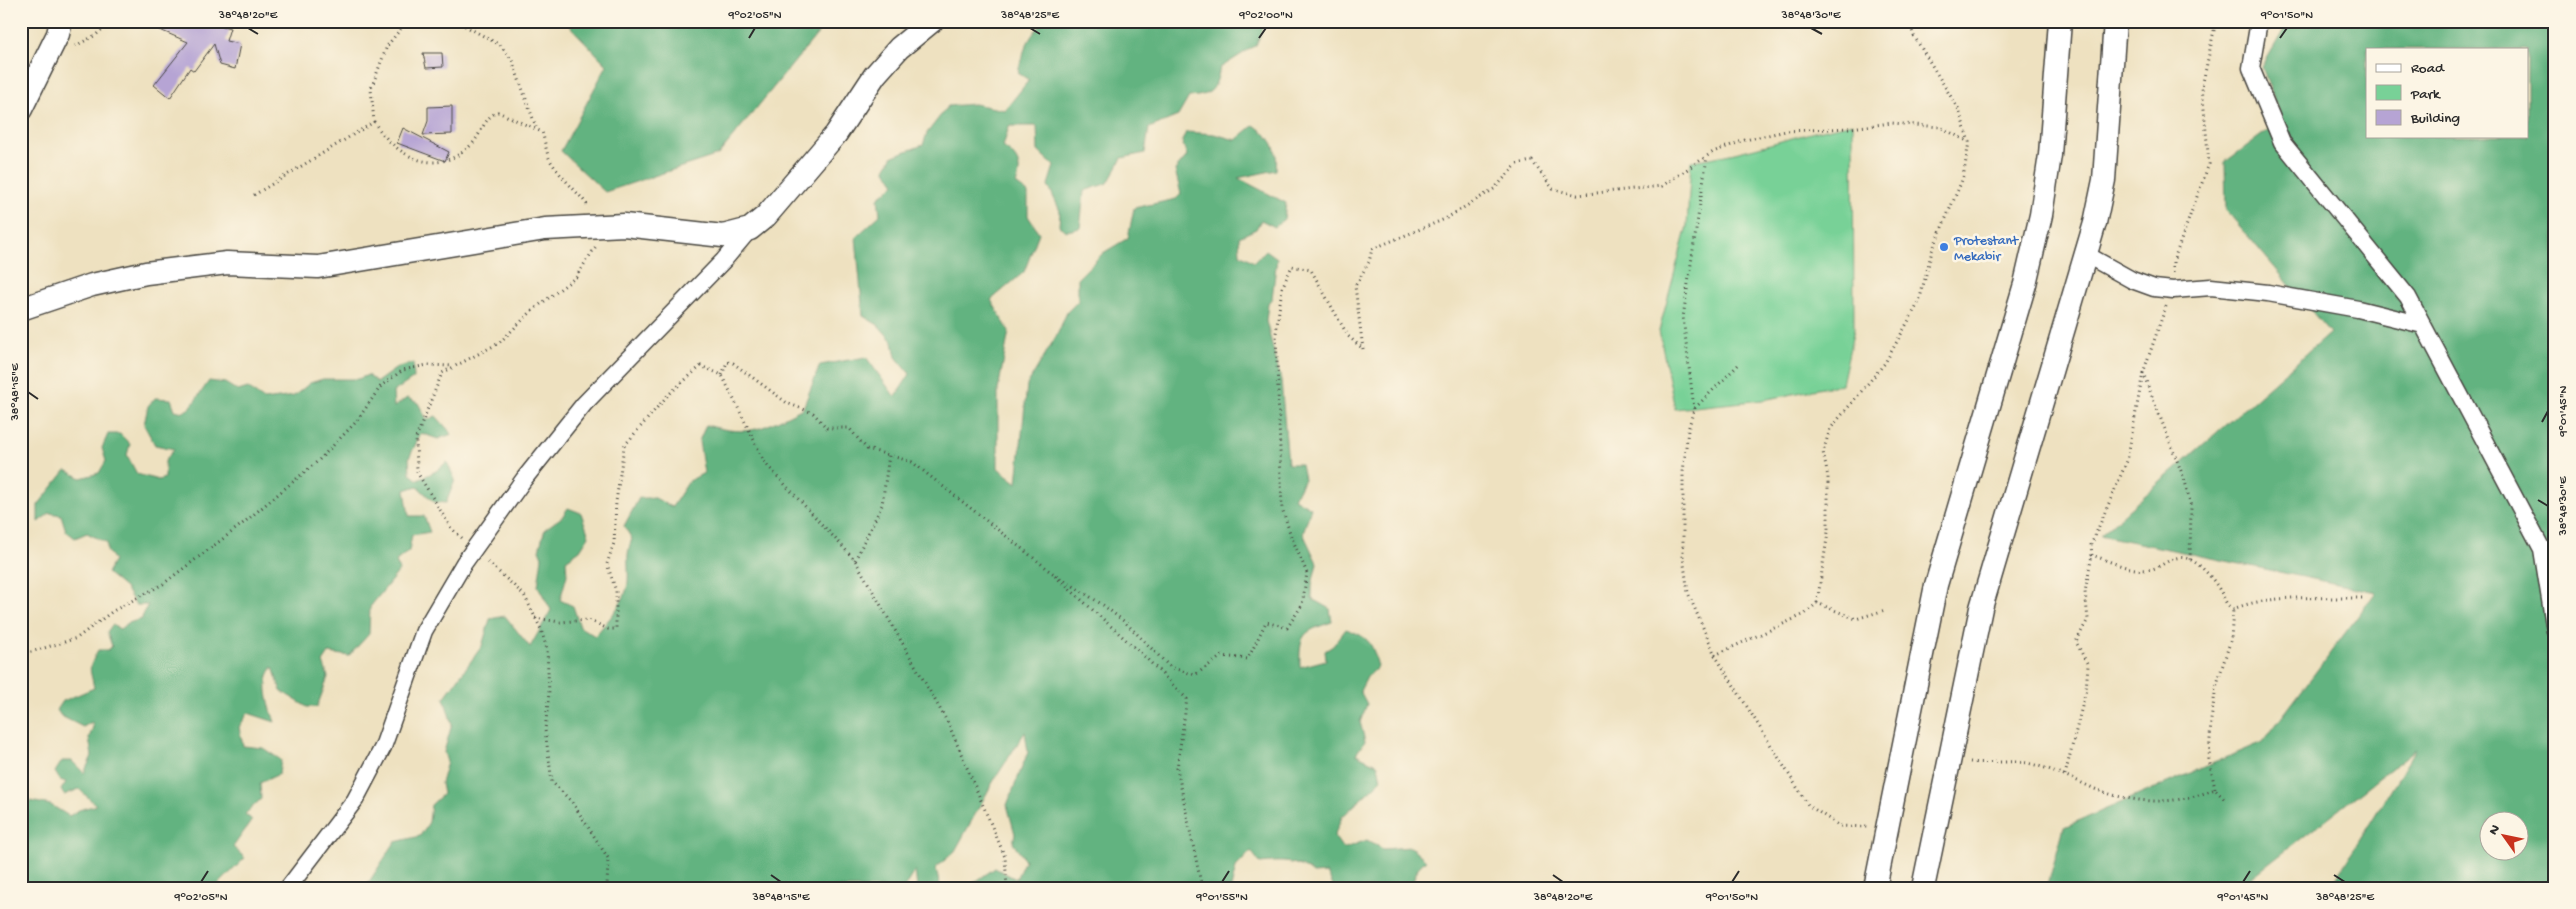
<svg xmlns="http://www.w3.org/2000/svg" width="2576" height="909" viewBox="0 0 2576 909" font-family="'Gochi Hand',sans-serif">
  <rect width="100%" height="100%" fill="#fcf5e5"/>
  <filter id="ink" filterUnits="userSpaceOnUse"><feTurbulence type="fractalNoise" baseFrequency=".02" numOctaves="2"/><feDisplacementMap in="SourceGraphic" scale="10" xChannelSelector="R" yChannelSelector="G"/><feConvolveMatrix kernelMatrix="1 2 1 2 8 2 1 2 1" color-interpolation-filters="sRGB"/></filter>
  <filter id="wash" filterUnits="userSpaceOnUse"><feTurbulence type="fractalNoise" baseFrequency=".0096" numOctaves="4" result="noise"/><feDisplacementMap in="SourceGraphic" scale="20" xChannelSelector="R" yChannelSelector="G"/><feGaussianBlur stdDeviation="1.12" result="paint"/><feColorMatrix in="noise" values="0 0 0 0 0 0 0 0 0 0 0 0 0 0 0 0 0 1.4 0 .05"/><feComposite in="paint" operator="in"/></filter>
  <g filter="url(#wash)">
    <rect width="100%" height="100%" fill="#eee1c0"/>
    <!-- green -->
    <path fill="#78d197" stroke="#527e61" d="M 1853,123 L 1854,329 L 1842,384 L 1763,400 L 1675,409 L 1659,331 L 1687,226 L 1691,161 C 1746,154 1798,134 1853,123 Z"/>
    <!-- forest -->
    <path fill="#62b380" stroke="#466f56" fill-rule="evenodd" d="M 565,21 L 828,21 L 718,155 L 605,192 L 561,151 L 607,65 Z
      M 1045,21 L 1266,21 L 1256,45 L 1220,68 C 1215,90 1213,95 1189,97 L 1178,116 L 1149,128 L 1145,153 L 1122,158 L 1108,183 L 1084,191 L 1080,228 L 1067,231 L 1059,226 L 1060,211 L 1048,185 L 1054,166 L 1038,151 L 1037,126 L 1009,126 L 1003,147 C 1018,157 1023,166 1016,184 L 1028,193 L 1028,216 L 1039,233 L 1024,272 L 991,300 L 1009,331 L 998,390 L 998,468 L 1017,483 L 1027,385 L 1058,333 L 1067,312 L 1078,301 L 1078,278 L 1103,253 L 1128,238 L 1134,208 L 1176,199 L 1181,194 L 1175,170 L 1187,156 L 1182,141 L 1186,132 L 1214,134 L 1236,140 L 1254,125 C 1273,139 1278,147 1276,170 L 1238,178 L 1286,203 L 1284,219 L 1275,227 L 1261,220 L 1256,229 L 1239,237 L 1240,254 L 1254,262 L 1266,250 L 1277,258 L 1272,298 L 1268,303 L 1266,321 L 1281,380 L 1288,464 L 1301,464 L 1304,479 L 1294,498 L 1311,508 L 1303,533 L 1317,563 L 1312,585 L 1312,599 L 1330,609 L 1332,622 C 1302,632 1299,634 1300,667 L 1326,660 L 1325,651 L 1333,646 L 1346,629 C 1370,638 1372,642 1378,667 L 1367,677 L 1360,691 L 1367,704 L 1360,722 L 1365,741 L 1356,754 L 1378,765 L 1381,780 L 1342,817 L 1334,836 L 1343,849 L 1367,840 L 1383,849 L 1411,847 L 1426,860 L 1418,868 L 1413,881 L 1417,888 L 1334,888 L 1327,873 L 1313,874 C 1298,860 1280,861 1260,863 L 1251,851 L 1236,867 L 1231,888 L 973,888 L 972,884 L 995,868 L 1016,879 L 1025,860 L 1013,843 L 1015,834 L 1007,805 L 1028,752 L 1025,732 L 993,782 L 955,851 L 936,868 L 940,888 L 917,888 L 915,870 L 904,888 L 365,888 L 395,842 L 420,836 L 429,822 L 431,805 L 443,794 L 441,783 L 447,762 L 444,752 L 452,724 L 444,698 L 482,646 L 490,619 L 505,616 L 530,647 L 551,610 L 538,586 L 542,557 L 539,550 L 545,529 L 562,517 L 568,508 L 581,513 L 589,536 L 580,550 L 566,560 L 567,575 L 560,600 L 573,606 L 580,627 L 595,636 C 608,620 626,602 628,582 C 629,564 625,556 632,539 L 624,526 L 639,498 L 655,498 L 672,507 L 689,481 L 704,473 L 699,441 L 706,425 C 752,438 763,428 803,408 L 820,365 L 866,357 L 895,397 L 910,374 L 896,357 L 893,342 L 878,325 L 863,316 L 856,237 L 880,215 L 878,198 L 895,184 L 885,169 L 893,156 L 923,145 L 927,133 L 948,106 L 974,104 L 1005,110 L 1029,80 L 1018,73 C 1023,51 1028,36 1045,21 Z
      M 2289,21 L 2555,21 L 2555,888 L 2330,888 L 2416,749 L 2238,888 L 2047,888 L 2064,827 L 2263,742 L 2376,592 L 2100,535 L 2330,333 L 2226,210 L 2225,162 L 2282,120 L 2262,67 ZM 2367,49 L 2527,49 L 2527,136 L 2367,136 ZM 2488,822 L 2518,822 L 2518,852 L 2488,852 Z
      M 413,363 L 414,378 L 393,392 L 394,407 L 407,398 L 418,403 L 427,420 L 436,416 L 452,434 L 438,439 L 421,433 L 409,458 L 410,474 L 418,480 L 436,471 L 447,462 L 455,480 L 446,503 L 434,502 L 417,486 L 405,490 L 409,516 L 424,516 L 430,532 L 412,535 L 409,551 L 396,561 L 399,571 L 370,607 L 369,634 L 349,656 L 329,653 L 323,662 L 328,677 L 317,707 L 307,707 L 281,691 L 273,667 C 261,681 269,705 275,722 L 248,713 L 239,727 L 243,746 L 263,748 L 281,760 L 279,774 L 260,783 L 261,799 L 245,814 L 252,820 L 233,847 L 245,858 L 215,888 L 21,888 L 21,806 L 30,801 L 51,805 L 69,816 L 79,810 L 96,805 L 79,789 L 64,795 L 61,790 L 66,782 L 60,780 L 55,772 L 62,761 L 72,761 L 84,773 L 92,756 L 89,738 L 93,727 L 92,722 L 83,727 L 61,716 L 57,710 L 63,701 L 94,688 C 90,666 87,672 98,650 L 108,650 L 112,646 L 107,632 L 112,625 L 120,629 L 128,623 L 142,619 L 143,613 L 148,605 L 136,605 L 125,588 L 107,573 L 114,560 L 107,551 L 107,543 L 87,533 L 75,538 L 66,531 L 61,515 L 50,513 L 38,522 L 38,505 L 66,470 L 81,478 L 99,473 L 106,461 L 102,448 L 108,434 L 120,434 L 130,444 L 127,455 L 137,474 L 158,480 L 165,478 L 165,461 L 174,449 L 155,445 L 144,425 L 148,406 L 155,398 L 171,399 L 175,410 L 183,412 L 190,408 L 209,381 L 225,383 L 238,391 L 248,388 L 264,400 L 294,396 L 310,383 L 323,379 L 358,379 L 368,375 L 377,382 L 398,367 Z"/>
    <g id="blocks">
      <!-- building -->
      <path fill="#b6a4d4" d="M 139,21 L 215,21 L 215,24 L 230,28 L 226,41 L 240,44 L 235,69 L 220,65 L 214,44 L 194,71 L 190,68 L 170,98 L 154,85 L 188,42 Z
        M 423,53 L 442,53 L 443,67 L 426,68 Z
        M 452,106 L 452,134 L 423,135 L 428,121 L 428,107 Z
        M 403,128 L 449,152 L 445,161 L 397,143 Z"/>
    </g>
  </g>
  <g filter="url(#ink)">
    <use href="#blocks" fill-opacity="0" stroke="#484641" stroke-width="1"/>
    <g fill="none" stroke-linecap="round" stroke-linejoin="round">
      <defs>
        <path id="street" d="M 2259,21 L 2251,68 L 2282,142 L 2408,297 L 2542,549 L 2555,631
          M 2087,255 L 2132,280 L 2154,288 L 2173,290 L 2211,287 L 2268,293 L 2358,309 L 2423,325
          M 288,888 L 355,800 L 383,747 L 424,631 L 464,563 L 524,479 L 584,404 L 724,260 L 750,229"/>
        <path id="secondary" d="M 21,109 L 58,34 L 61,21
          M 21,309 L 92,285 L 146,273 L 227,263 L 318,267 L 545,229 L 624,225 L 723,236 L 750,229 L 766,216 L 836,134 L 875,75 L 899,48 L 932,21
          M 1875,888 L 1936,585 L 2025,284 L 2041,215 L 2050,155 L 2060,21
          M 1923,888 L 1981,608 L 2095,223 L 2104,180 L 2115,21"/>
      </defs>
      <!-- street casing -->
      <use href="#street" stroke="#484641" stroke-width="19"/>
      <!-- secondary casing -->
      <use href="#secondary" stroke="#484641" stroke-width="25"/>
      <!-- path -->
      <path stroke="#484641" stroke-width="3" stroke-dasharray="1 4" stroke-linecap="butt" d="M 456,21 L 500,45 L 512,60 L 536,127
        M 75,46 L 96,35 L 111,21
        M 374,122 L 371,89 L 387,46 L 407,21
        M 254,195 L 374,122 C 397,158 437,179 472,144 C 482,133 484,117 498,112 L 542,132 C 545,141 546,152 550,160 C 559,176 577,191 589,207
        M 2173,273 L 2173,262 L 2209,164 L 2202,87 L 2216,21
        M 2166,306 L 2143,373 L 2185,481 L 2191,507 L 2190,560
        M 1363,349 L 1355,286 L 1369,262 L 1372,249 L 1445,219 L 1494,189 L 1517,164 L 1532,161 L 1553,189 L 1577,195 L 1662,186 L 1713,152 L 1745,140 L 1786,131 L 1850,128 L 1892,123 L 1940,127 L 1969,142
        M 1738,365 L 1694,409 L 1688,430 L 1683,472 L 1683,557 L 1688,593 L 1715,655 L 1805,614 L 1817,603 L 1856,619 L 1885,610
        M 2143,373 L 2127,461 L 2091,545 L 2092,555 C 2110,561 2133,573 2152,569 C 2166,565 2175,552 2191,560 C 2204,567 2215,581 2222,594 C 2226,601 2225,604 2233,609 C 2275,593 2319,599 2363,598
        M 722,375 L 727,362 L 733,363 L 787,403 L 813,413 L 827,428 L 849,428 L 867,449 L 889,455
        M 1694,409 L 1683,317 L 1707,157
        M 462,538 L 451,528 L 417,472 L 416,438 L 442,373 L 499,343 L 533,310 L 576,277 L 596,246
        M 855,560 L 882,505 L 889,455 L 912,462 L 1049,570
        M 488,562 L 524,595 L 541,629 L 547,649 L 549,693 L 545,730 L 552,782 L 572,802 L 608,858 L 607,888
        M 1048,570 L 1103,605 L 1126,623 L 1170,667 L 1195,675 L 1222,656 L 1248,659 L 1266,622 L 1287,628 L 1302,605 L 1307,573 L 1291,536 L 1282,508 L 1276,333 L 1282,288 L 1292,266 L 1311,270 L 1348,336 L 1363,349
        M 1055,576 L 1144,656 L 1187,699 L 1177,768 L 1202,888
        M 1817,603 L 1828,532 L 1828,477 L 1823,452 L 1830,429 L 1885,363 L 1919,302 L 1932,251 L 1963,178 L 1969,142 L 1959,110 L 1914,36 L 1909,21
        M 535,618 L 560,622 L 589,620 L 608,629 L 616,629 L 616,591 L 607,564 L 614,543 L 616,502 L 624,446 L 668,395 L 701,366 L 722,375 L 765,463 L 855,560 L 948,723 L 1005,857 L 1007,888
        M 21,655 L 77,638 L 113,611 L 163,584 L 241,525 L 318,461 L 356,422 L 381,386 L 403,370 L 427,365 L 453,366
        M 1715,655 L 1808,805 L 1840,826 L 1867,827
        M 1970,762 C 1988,764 2010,760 2027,763 C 2051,768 2073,779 2095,789 C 2134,804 2176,806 2215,789 L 2226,801
        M 2065,775 L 2086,690 L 2088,665 L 2076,642 L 2088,619 L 2085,592 L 2092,555
        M 2215,789 L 2209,759 L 2211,720 L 2216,687 L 2231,639 L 2233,609"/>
      <!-- street -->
      <use href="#street" stroke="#fff" stroke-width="16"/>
      <!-- secondary -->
      <use href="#secondary" stroke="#fff" stroke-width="22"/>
    </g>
  </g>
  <!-- ticks -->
  <path fill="none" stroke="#2b2b2b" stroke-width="2" d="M 248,28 L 258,34M 1030,28 L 1040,34M 1811,28 L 1822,34M 749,38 L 755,28M 1259,38 L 1266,28M 2280,38 L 2287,28M 28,392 L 38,399M 2542,422 L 2548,411M 2538,500 L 2548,506M 771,875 L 781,882M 1553,875 L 1563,882M 2334,875 L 2345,882M 201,882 L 208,871M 1222,882 L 1229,871M 1732,882 L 1739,871M 2243,882 L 2250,871"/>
  <!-- markers -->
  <circle fill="#3f7fe0" stroke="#fcf5e5" stroke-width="2" cx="1944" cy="247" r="5"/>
  <g text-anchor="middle" stroke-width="5" stroke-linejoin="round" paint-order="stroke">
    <!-- shop labels -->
    <g font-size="14" fill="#366cbe" stroke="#fcf5e5" text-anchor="start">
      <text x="1954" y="244">Protestant<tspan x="1954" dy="16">Mekabir</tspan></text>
    </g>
  </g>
  <!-- margin -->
  <rect width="2576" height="909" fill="none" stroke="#fcf5e5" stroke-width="55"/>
  <!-- legend -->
  <rect x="2366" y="48" width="162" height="90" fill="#fcf5e5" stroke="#a8a49b"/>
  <rect x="2376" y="64" width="25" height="8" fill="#ffffff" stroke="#a8a49b"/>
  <text x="2411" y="72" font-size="15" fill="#2b2b2b">Road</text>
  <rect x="2376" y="85" width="25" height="15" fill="#78d197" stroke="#a8a49b"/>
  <text x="2411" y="98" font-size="15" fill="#2b2b2b">Park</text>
  <rect x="2376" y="110" width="25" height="15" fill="#b6a4d4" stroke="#a8a49b"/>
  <text x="2411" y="122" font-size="15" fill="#2b2b2b">Building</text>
  <!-- north arrow -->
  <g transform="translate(2504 836) rotate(303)"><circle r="24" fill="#fcf5e5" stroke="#a8a49b"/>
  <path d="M0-4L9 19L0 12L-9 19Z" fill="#c8321e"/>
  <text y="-8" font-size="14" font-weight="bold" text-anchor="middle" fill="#2b2b2b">N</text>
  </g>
  <rect x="28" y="28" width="2520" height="854" fill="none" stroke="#2b2b2b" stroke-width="2"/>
  <g font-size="12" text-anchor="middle" fill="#2b2b2b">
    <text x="248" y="18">38°48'20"E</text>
    <text x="755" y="18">9°02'05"N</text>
    <text x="1030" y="18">38°48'25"E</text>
    <text x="1266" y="18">9°02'00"N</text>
    <text x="1811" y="18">38°48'30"E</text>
    <text x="2287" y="18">9°01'50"N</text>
    <text transform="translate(14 392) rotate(-90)" y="4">38°48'15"E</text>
    <text transform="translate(2562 411) rotate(-90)" y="4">9°01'45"N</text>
    <text transform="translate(2562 506) rotate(-90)" y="4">38°48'30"E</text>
    <text x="201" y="900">9°02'05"N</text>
    <text x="781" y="900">38°48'15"E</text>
    <text x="1222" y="900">9°01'55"N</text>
    <text x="1563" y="900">38°48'20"E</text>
    <text x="1732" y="900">9°01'50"N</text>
    <text x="2243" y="900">9°01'45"N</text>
    <text x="2345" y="900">38°48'25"E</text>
  </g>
</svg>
